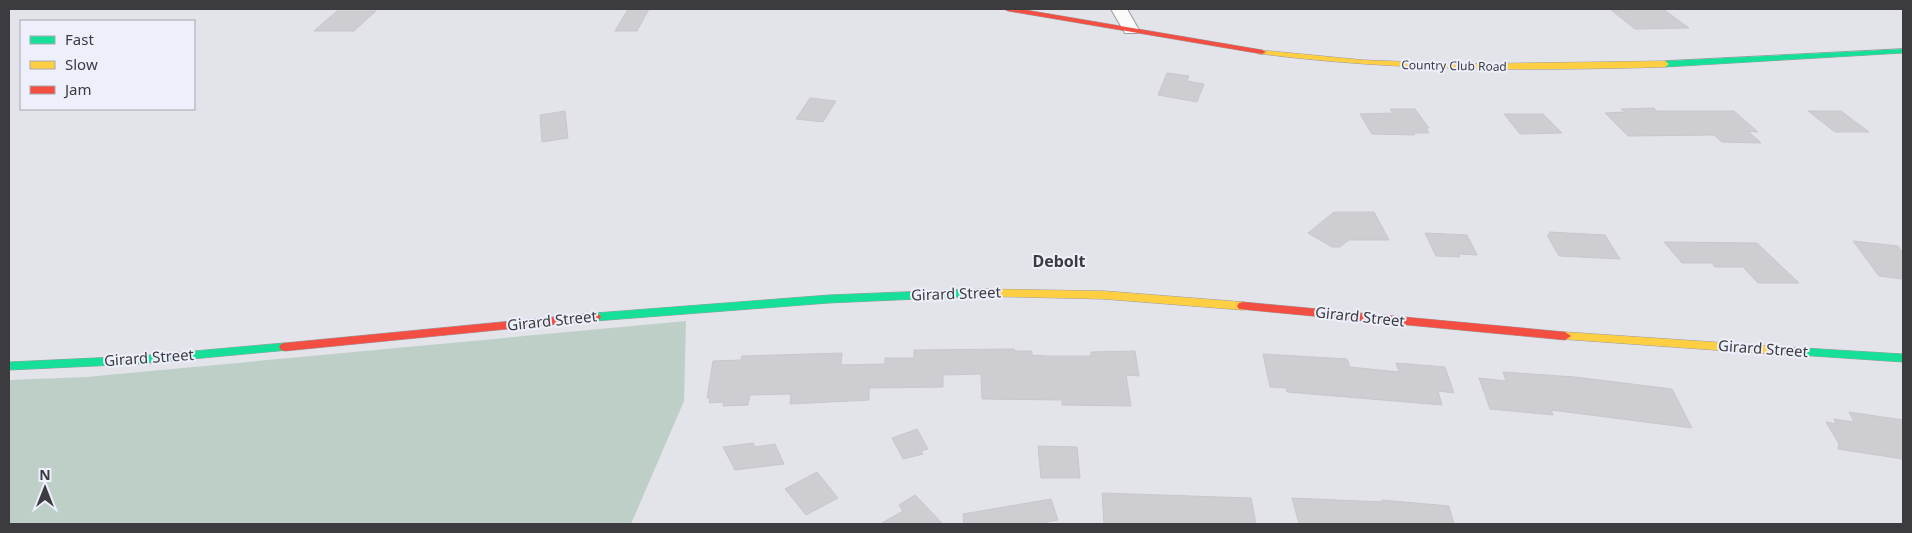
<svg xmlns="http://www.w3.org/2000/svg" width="1912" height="533" viewBox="0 0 1912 533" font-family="'Noto Sans',sans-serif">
  <rect width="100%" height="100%" fill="#e3e4ea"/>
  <!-- green -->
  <path fill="#becfc7" d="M 686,321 L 684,401 L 631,524 L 9,524 L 9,380 L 86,377 Z"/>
  <!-- building -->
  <path fill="#cecdd2" stroke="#c8c7cb" d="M 628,9 L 649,9 L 637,31 L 615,31 Z
    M 1663,9 L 1689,28 L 1635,29 L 1611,10 Z
    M 337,11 L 376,11 L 354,31 L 314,31 Z
    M 1167,73 L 1189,76 L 1187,81 L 1204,84 L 1197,102 L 1158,95 Z
    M 810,98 L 836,101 L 823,122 L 796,119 Z
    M 1654,108 L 1656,111 L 1734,111 L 1758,132 L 1748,131 L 1761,143 L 1722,142 L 1714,135 L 1628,136 L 1605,113 L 1626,112 L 1621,109 Z
    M 1390,109 L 1415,109 L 1429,128 L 1426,128 L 1429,133 L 1413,133 L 1415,135 L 1372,134 L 1360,114 L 1393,113 Z
    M 565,111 L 568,138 L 542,142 L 540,115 Z
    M 1808,111 L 1841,111 L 1869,132 L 1835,132 Z
    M 1504,114 L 1543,114 L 1562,133 L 1520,134 Z
    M 1334,212 L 1374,212 L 1389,240 L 1349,240 L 1340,247 L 1332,247 L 1308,233 Z
    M 1549,232 L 1605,235 L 1620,259 L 1559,256 L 1547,235 L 1550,235 Z
    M 1425,233 L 1467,235 L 1477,255 L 1459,254 L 1460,257 L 1436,256 Z
    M 1853,241 L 1898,246 L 1903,253 L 1903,279 L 1879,276 Z
    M 1664,242 L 1757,243 L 1799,283 L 1758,283 L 1743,267 L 1715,267 L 1712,263 L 1682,263 Z
    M 1014,349 L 1015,351 L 1032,351 L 1032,355 L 1047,356 L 1091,356 L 1091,352 L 1135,351 L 1139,376 L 1126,375 L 1131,406 L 1062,405 L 1062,400 L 982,399 L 981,374 L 943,375 L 943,387 L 869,388 L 869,400 L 790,404 L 791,394 L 750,395 L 748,405 L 723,406 L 724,402 L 709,403 L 710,398 L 707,398 L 713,361 L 741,360 L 742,356 L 842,353 L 841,365 L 885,364 L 885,358 L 914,358 L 914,350 Z
    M 1263,354 L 1347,359 L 1350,367 L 1399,372 L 1396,363 L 1445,367 L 1454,393 L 1438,391 L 1442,405 L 1287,392 L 1286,388 L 1270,387 Z
    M 1503,372 L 1575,377 L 1672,389 L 1692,428 L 1551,410 L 1553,415 L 1490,409 L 1479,378 L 1506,381 Z
    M 1849,412 L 1903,420 L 1903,459 L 1838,449 L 1839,444 L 1826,422 L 1836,424 L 1834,419 L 1854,422 Z
    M 917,429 L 928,449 L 921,451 L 923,454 L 903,459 L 892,438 Z
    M 753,443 L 755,447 L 775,444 L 784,464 L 735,470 L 723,447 Z
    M 1038,446 L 1077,447 L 1080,478 L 1041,478 Z
    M 817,472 L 838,498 L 806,515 L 785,489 Z
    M 1102,493 L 1251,498 L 1256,524 L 1104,524 Z
    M 915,495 L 943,524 L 880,524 L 903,511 L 899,505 Z
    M 1292,498 L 1382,502 L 1382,500 L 1449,506 L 1454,524 L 1299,524 Z
    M 1051,499 L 1058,520 L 1047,522 L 1048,524 L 964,524 L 963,514 Z"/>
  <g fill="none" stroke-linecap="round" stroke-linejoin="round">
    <defs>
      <path id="street" d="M 1111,9 L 1127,9 L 1139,30 L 1137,33 L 1125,33 Z"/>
      <path id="fast" d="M 1903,49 L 1903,53 L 1665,67 L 1661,64 L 1665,61 Z
        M 981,289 L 987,293 L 985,296 L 829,303 L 595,321 L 589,317 L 595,313 L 829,295 Z
        M 285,343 L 289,344 L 291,347 L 289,350 L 138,364 L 9,370 L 9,362 L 138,356 Z
        M 1771,346 L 1903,354 L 1903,362 L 1767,353 L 1765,350 L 1767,347 Z"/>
      <path id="slow" d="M 1259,50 L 1363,60 L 1463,64 L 1665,61 L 1669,64 L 1665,67 C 1530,71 1396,71 1262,54 L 1259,54 Z
        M 981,289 L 1104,291 L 1243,302 L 1249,306 L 1243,310 L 1104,299 L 977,296 L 975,293 Z
        M 1565,332 L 1771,346 L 1775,347 L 1777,350 L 1775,353 L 1771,354 L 1561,339 L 1559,336 L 1561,333 Z"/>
      <path id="jam" d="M 1004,9 L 1020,9 L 1262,50 L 1266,52 L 1262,54 L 1008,11 Z
        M 1243,302 L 1565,332 L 1571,336 L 1565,340 L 1239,309 L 1237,306 L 1239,303 Z
        M 595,313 L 599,314 L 601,317 L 599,320 L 285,351 L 281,350 L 279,347 L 281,344 L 285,343 Z"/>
    </defs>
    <!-- street casing -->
    <use href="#street" stroke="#999a9e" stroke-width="2"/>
    <!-- fast casing -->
    <use href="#fast" stroke="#999a9e" stroke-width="1"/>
    <!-- slow casing -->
    <use href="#slow" stroke="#999a9e" stroke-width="1"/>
    <!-- jam casing -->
    <use href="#jam" stroke="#999a9e" stroke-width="1"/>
    <!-- street -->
    <use href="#street" fill="#fbfbfc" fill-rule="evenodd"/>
    <!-- fast -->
    <use href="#fast" fill="#16e098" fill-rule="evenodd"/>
    <!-- slow -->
    <use href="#slow" fill="#ffcf43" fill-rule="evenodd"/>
    <!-- jam -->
    <use href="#jam" fill="#f24e42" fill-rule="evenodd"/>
  </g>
  <g text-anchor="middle" stroke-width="4" stroke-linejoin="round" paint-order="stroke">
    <!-- far-street labels -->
    <g font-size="12" fill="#3b3b40" stroke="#edeffa">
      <text transform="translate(1454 66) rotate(1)" y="4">Country Club Road</text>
    </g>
    <!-- street labels -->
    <g font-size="15" fill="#3b3b40" stroke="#edeffa">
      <text transform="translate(956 294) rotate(-2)" y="5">Girard Street</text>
      <text transform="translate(1360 317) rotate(6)" y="5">Girard Street</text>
      <text transform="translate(552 321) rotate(-6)" y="5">Girard Street</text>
      <text transform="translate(1763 349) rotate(4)" y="5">Girard Street</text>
      <text transform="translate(149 358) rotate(-4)" y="5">Girard Street</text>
    </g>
    <!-- neighbourhood labels -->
    <g font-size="16" font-weight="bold" fill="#3b3b40" stroke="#edeffa">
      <text x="1059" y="267">Debolt</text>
    </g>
  </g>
  <!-- border -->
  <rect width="1912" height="533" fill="none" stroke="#3b3b40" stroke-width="20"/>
  <!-- legend -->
  <rect x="20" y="20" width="175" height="90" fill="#edeffa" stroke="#a6a7b0"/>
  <rect x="30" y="36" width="25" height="8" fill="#16e098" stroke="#a6a7b0"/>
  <text x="65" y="45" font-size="15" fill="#3b3b40">Fast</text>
  <rect x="30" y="61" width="25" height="8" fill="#ffcf43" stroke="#a6a7b0"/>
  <text x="65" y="70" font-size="15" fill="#3b3b40">Slow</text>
  <rect x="30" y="86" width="25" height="8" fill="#f24e42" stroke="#a6a7b0"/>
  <text x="65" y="95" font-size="15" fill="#3b3b40">Jam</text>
  <!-- north arrow -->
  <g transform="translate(45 488)" stroke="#edeffa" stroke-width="4" paint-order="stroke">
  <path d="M0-4L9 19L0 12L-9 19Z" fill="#3b3b40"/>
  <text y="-8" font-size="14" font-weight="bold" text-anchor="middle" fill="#3b3b40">N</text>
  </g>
</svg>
